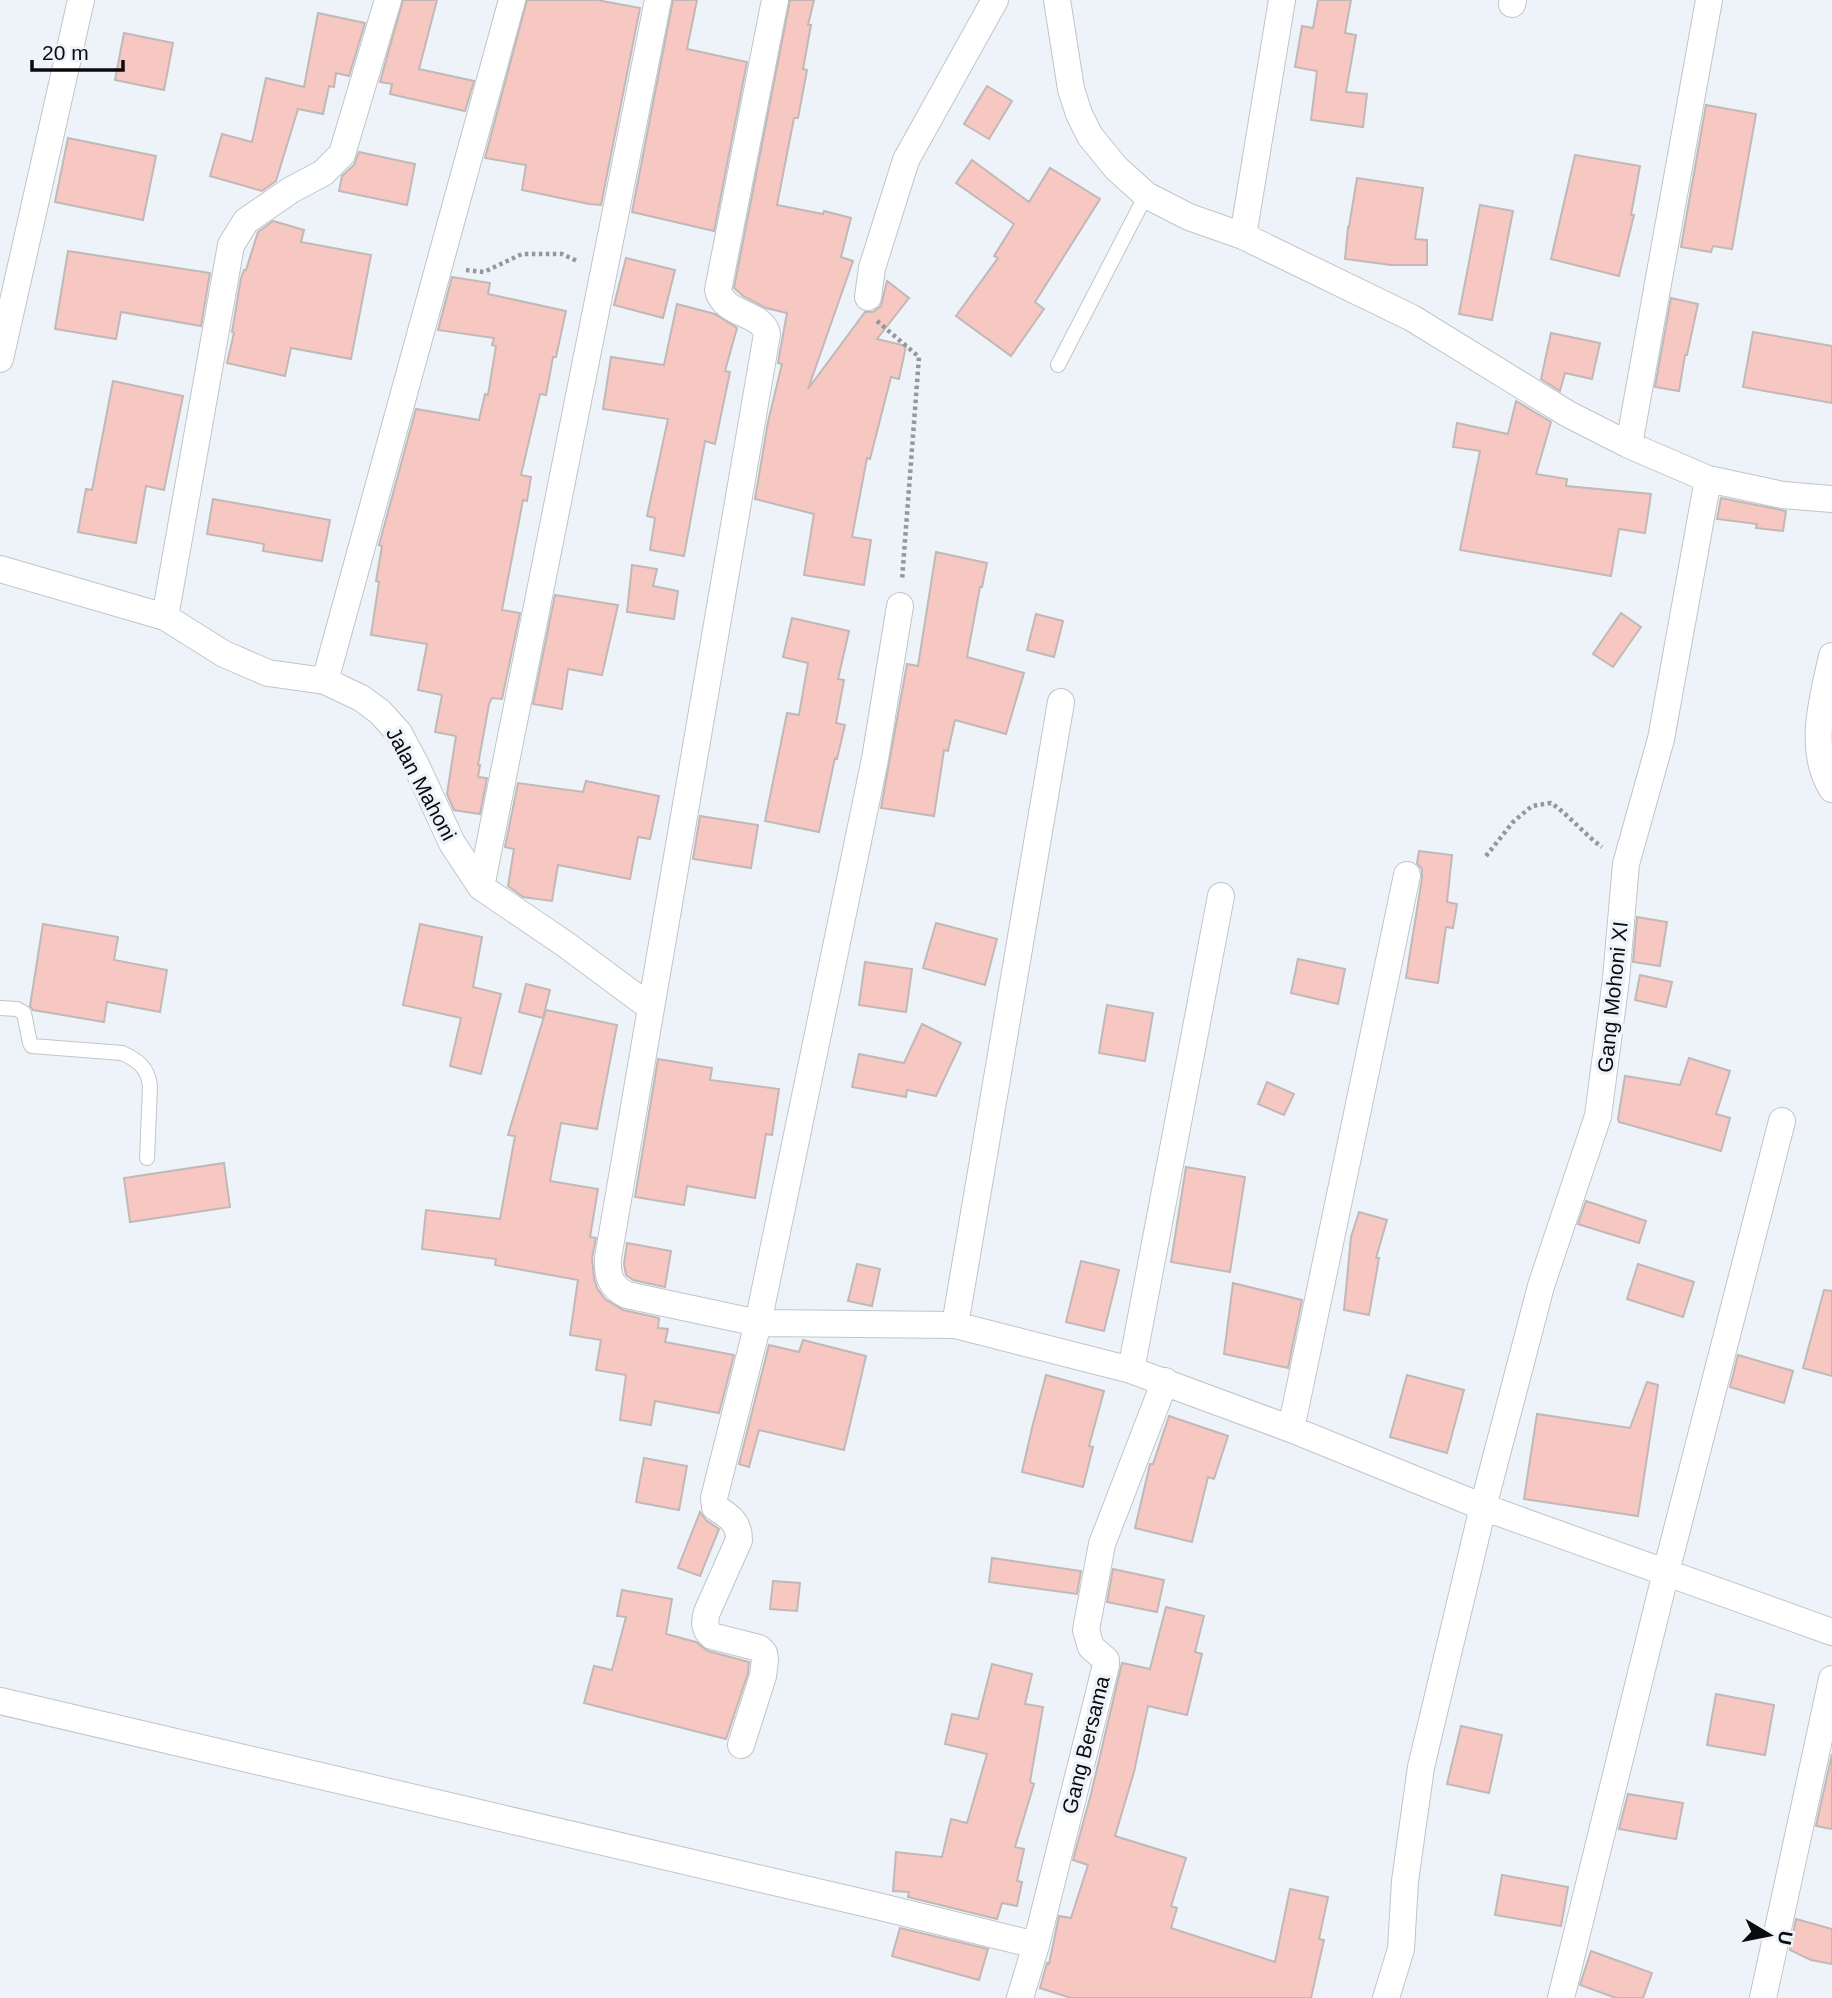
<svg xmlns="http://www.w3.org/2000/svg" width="1832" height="1998" viewBox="0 0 1832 1998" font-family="Arial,sans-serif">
  <rect width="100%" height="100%" fill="#edf3f9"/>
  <!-- building -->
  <path fill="#f7c8c2" stroke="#c1b8b7" stroke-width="2" d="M 403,0 L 437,0 L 419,69 L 474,81 L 465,111 L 390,94 L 392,84 L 380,82 Z
    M 527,0 L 597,0 L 640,8 L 601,205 L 589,204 L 522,190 L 526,165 L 485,158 Z
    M 673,0 L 697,0 L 687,49 L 747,62 L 714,231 L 632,212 Z
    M 790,0 L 814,0 L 808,25 L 811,25 L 803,69 L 807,70 L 798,118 L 794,118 L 777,205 L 823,214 L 824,211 L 851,218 L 841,257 L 853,261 L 808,389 L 865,312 L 873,312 L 881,306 L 887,281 L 909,298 L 877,339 L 906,346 L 899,379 L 891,377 L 870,459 L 867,458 L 852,537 L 871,540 L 864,585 L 804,575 L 814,514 L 755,499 L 768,422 L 782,364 L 778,363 L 787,313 L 766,308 L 743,296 L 734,288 Z
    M 1318,0 L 1351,0 L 1345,33 L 1356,35 L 1346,92 L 1367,94 L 1363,127 L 1311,120 L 1317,71 L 1295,67 L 1302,26 L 1313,28 Z
    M 318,13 L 365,23 L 349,76 L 336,73 L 334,87 L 329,86 L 323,114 L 298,109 L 276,181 L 262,191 L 210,176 L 222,134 L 252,142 L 266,78 L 304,87 Z
    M 124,33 L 173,43 L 164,90 L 115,80 Z
    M 987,86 L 1012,101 L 989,139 L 964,124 Z
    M 1706,105 L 1756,114 L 1732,249 L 1713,246 L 1711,252 L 1681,247 Z
    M 68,138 L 156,156 L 143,220 L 55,202 Z
    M 359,152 L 415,164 L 407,205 L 339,191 L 342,176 L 354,165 Z
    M 1575,155 L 1640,166 L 1631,215 L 1634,215 L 1619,276 L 1551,259 Z
    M 972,160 L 1029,202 L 1050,168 L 1100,199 L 1035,302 L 1044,309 L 1011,356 L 956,316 L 998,258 L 994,256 L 1014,224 L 956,183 Z
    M 1357,178 L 1423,188 L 1415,239 L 1427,240 L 1427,265 L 1391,265 L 1345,259 L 1348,227 L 1349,227 Z
    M 1480,205 L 1513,211 L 1492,320 L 1459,314 Z
    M 273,221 L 304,230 L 301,242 L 371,255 L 351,359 L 291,348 L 285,376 L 227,363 L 234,333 L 232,332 L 241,278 L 244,270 L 246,270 L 258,232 Z
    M 68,251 L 210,273 L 201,326 L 121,312 L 116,339 L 55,329 Z
    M 626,258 L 675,270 L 663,318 L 614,305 Z
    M 452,277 L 490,283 L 488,294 L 566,311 L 556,357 L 553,357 L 546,395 L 540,394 L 521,475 L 531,477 L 527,501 L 523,500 L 502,610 L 520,613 L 502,699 L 492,698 L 489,704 L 478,765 L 480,765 L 478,777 L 487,778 L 480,814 L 454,810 L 447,794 L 456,736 L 435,732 L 442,695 L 418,690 L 427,644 L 371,635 L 379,582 L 376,581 L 382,546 L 379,545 L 416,409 L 479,420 L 485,394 L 488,395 L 496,346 L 492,345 L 494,338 L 438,330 Z
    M 1671,298 L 1698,304 L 1687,355 L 1685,355 L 1679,391 L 1655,387 Z
    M 677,304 L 715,314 L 737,328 L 725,371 L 730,372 L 715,444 L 705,441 L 684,556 L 650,550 L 655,518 L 647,516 L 668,419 L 603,409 L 611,357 L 664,365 Z
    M 1753,332 L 1832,346 L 1832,403 L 1743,387 Z
    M 1551,333 L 1600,343 L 1592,379 L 1565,373 L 1560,391 L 1541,379 Z
    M 113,381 L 183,396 L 164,490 L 146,486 L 136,543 L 78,532 L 86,489 L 92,490 Z
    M 1516,401 L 1551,422 L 1536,474 L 1567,479 L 1566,486 L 1651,494 L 1645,533 L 1619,529 L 1611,576 L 1460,550 L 1480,451 L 1453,447 L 1457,423 L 1508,434 Z
    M 1721,498 L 1786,511 L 1783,531 L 1756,528 L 1757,524 L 1717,519 Z
    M 213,499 L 330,520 L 322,561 L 263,551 L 264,544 L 207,534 Z
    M 936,552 L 987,563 L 982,587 L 980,587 L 967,657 L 1024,673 L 1006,734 L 955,720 L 948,751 L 944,750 L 934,816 L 881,808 L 907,664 L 918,666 Z
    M 632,565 L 657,569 L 653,586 L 678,591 L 674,619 L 627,612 Z
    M 555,595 L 618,605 L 602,675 L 568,669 L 562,709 L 533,704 Z
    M 1621,613 L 1641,627 L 1613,667 L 1593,654 Z
    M 1036,614 L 1063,621 L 1054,657 L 1027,650 Z
    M 792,618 L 849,631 L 838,679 L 844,680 L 836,723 L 845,725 L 837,759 L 835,758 L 819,832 L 765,821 L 787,713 L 799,715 L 808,663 L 783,657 Z
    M 586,781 L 659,796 L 650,839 L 638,837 L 630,879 L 558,865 L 552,901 L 523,897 L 508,886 L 514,849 L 505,847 L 518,783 L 583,792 Z
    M 700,816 L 758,825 L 751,868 L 693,859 Z
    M 1419,851 L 1452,855 L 1447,902 L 1457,904 L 1453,928 L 1446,927 L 1438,983 L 1406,978 L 1422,878 L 1422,869 L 1417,863 Z
    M 1637,917 L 1667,922 L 1660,966 L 1633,962 Z
    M 936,923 L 997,939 L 985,985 L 923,968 Z
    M 43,924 L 118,937 L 114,960 L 167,970 L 160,1012 L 107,1002 L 104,1022 L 33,1010 L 30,1006 Z
    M 420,924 L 482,937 L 473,987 L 501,994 L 481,1074 L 450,1066 L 461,1018 L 403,1005 Z
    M 1298,959 L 1345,969 L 1338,1004 L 1291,993 Z
    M 865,962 L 912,969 L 906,1012 L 859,1005 Z
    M 1640,975 L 1672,982 L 1666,1007 L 1635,1000 Z
    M 526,984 L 550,990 L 543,1018 L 519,1012 Z
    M 1107,1005 L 1153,1013 L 1145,1061 L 1099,1053 Z
    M 546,1010 L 617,1025 L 597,1129 L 561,1123 L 550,1181 L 598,1189 L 590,1237 L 596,1238 L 592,1258 L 594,1278 L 597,1288 L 605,1299 L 623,1310 L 659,1318 L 658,1328 L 668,1329 L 665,1342 L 734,1355 L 719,1413 L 655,1401 L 651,1425 L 620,1420 L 626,1375 L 596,1370 L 601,1340 L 570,1335 L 578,1280 L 495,1265 L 496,1259 L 422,1249 L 426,1210 L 500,1219 L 515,1136 L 508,1135 Z
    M 922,1024 L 961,1043 L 936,1096 L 907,1090 L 906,1097 L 852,1087 L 859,1054 L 904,1063 Z
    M 1689,1058 L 1730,1071 L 1716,1114 L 1730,1118 L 1721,1151 L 1619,1122 L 1618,1119 L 1625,1076 L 1680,1085 Z
    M 658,1059 L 712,1068 L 710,1080 L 779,1089 L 772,1135 L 766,1134 L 755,1198 L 687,1186 L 684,1205 L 635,1197 Z
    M 1267,1082 L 1294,1094 L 1284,1115 L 1258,1104 Z
    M 224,1163 L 230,1207 L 130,1222 L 124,1178 Z
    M 1186,1167 L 1245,1177 L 1230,1272 L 1171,1262 Z
    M 1586,1201 L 1646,1221 L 1639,1243 L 1578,1224 Z
    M 1359,1212 L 1387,1220 L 1376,1258 L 1379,1258 L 1369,1315 L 1344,1310 L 1351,1237 Z
    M 627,1243 L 671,1251 L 665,1287 L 633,1280 L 626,1275 L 624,1264 Z
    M 1081,1261 L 1119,1270 L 1104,1331 L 1066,1322 Z
    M 857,1264 L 880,1269 L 872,1306 L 848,1301 Z
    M 1638,1264 L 1694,1282 L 1683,1317 L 1627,1299 Z
    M 1233,1283 L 1302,1300 L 1288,1368 L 1224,1354 Z
    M 1824,1290 L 1832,1291 L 1832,1376 L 1803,1368 Z
    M 803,1340 L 866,1356 L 844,1450 L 759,1430 L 749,1467 L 739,1464 L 769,1345 L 799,1352 Z
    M 1738,1355 L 1793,1371 L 1784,1403 L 1730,1387 Z
    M 1046,1375 L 1104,1391 L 1089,1446 L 1093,1447 L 1083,1487 L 1022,1472 L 1032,1428 Z
    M 1407,1375 L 1464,1390 L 1447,1453 L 1390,1437 Z
    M 1647,1382 L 1658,1385 L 1638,1516 L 1524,1499 L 1537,1414 L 1630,1428 Z
    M 1169,1416 L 1228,1436 L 1214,1479 L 1208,1477 L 1192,1542 L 1135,1528 L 1150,1464 L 1153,1464 Z
    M 644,1458 L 687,1466 L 679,1510 L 636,1502 Z
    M 700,1512 L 706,1520 L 719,1529 L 700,1576 L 678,1568 Z
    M 992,1558 L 1081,1571 L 1077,1594 L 989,1582 Z
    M 1113,1569 L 1164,1580 L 1157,1612 L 1107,1602 Z
    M 773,1581 L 800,1583 L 797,1611 L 770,1609 Z
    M 622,1590 L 672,1599 L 666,1634 L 696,1642 L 708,1651 L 749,1662 L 748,1673 L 726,1739 L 584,1703 L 594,1666 L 612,1670 L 626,1617 L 617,1616 Z
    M 1166,1607 L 1204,1616 L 1195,1652 L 1202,1654 L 1187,1715 L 1148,1706 L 1134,1772 L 1115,1836 L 1186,1858 L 1171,1906 L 1177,1908 L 1171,1928 L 1275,1962 L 1290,1889 L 1328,1897 L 1319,1939 L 1324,1940 L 1311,1998 L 1071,1998 L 1040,1988 L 1047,1963 L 1049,1964 L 1059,1916 L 1071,1918 L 1088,1865 L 1073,1860 L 1091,1794 L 1122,1663 L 1150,1669 Z
    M 992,1664 L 1032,1674 L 1025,1704 L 1043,1707 L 1030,1782 L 1034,1784 L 1015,1847 L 1024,1849 L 1017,1881 L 1022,1882 L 1017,1906 L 1002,1903 L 997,1919 L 908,1897 L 909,1892 L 893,1891 L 896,1852 L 942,1857 L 951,1819 L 967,1823 L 987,1754 L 945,1744 L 952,1714 L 978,1719 Z
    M 1716,1694 L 1774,1705 L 1765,1755 L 1707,1745 Z
    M 1461,1726 L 1502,1735 L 1489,1793 L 1447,1784 Z
    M 1832,1754 L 1832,1829 L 1816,1826 Z
    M 1628,1794 L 1683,1803 L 1676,1839 L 1619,1829 Z
    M 1502,1875 L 1568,1887 L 1561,1926 L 1495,1915 Z
    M 1796,1919 L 1832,1929 L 1832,1964 L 1811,1960 L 1790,1950 Z
    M 900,1928 L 988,1949 L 979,1980 L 892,1956 Z
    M 1591,1951 L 1652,1973 L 1643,1998 L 1616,1998 L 1580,1985 Z"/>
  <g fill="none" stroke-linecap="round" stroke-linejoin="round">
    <defs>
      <path id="service" d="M 1058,365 L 1146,195
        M 0,1008 L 17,1009 L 24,1013 L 30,1043 L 32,1046 L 122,1053 C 138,1060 148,1068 150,1086 L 147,1158"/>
      <path id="minor" d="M 775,0 L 718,290 C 724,316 763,312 767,334 L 608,1258 C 607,1275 610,1287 627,1295 L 758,1323 L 955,1325 L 1131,1370 L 1291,1429 L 1483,1507 L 1832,1632
        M 1057,0 L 1071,89 L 1079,114 L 1090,136 L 1116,168 L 1146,195 L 1189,217 L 1243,236 L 1412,318 L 1568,414 L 1629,445 L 1708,479 L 1783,495 L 1832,499
        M 1512,4 L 1513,0
        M 1243,236 L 1282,0
        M 868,297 L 872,268 L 906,160 L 995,0
        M 0,359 L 81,0
        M 1629,445 L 1709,0
        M 0,569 L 165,617 L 224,654 L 268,673 L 325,681 L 361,698 L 380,712 L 399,733 L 416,765 L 452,843 L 481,887 L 565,944 L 650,1007
        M 165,617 L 231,245 L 246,221 L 291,190 L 323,173 L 342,154 L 388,0
        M 1832,656 C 1823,698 1807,749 1832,789
        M 325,681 L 512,0
        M 481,887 L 658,0
        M 955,1325 L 1061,702
        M 1131,1370 L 1221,896
        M 1291,1429 L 1407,875
        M 0,1701 L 877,1906 L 1036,1945
        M 741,1745 L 763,1676 L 765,1660 L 764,1653 L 759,1648 L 712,1636 C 704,1630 704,1621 707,1612 L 739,1540 C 739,1522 729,1516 715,1507 L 714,1498 L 758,1323 L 875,759 L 900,606
        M 1020,1998 L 1036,1945 L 1106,1665 L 1106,1660 L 1091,1647 L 1086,1630 L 1102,1544 L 1165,1381
        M 1386,1998 L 1401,1949 L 1405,1881 L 1421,1767 L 1483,1507 L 1541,1286 L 1598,1116 L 1616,979 L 1626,864 L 1661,739 L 1708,479
        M 1561,1998 L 1666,1572 L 1782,1121
        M 1763,1998 L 1832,1679"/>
    </defs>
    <!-- service casing -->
    <use href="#service" stroke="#c0c5cb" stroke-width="16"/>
    <!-- minor casing -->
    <use href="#minor" stroke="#c0c5cb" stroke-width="28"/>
    <!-- path -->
    <path stroke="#94989c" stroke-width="4.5" stroke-dasharray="3.5 3.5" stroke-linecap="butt" d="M 466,270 L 484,272 L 522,254 L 562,254 L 577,261
      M 877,321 L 919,357 L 902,580
      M 1486,856 L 1513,822 L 1532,806 L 1551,803 C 1570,816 1584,834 1602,847"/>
    <!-- service -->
    <use href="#service" stroke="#fff" stroke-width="14"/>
    <!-- minor -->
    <use href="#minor" stroke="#fff" stroke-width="26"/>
  </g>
  <g text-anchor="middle" stroke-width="7" stroke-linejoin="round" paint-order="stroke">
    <!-- street labels -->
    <g font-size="21" fill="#0a0b0d" stroke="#edf3f9">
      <text transform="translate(421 784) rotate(62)" y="7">Jalan Mahoni</text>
      <text transform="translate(1613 997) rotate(-84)" y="7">Gang Mohoni XI</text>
      <text transform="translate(1086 1745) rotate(-76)" y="7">Gang Bersama</text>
    </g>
  </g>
  <!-- north arrow -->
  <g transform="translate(1769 1935) rotate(100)" stroke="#edf3f9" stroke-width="5" paint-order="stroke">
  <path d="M0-5L12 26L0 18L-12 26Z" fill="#0a0b0d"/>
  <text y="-10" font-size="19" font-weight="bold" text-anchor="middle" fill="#0a0b0d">U</text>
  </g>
  <!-- scale -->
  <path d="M32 60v10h91v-10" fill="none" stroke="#0a0b0d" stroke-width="3.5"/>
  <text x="42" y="60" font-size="21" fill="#0a0b0d" stroke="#edf3f9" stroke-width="5" paint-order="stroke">20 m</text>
</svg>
